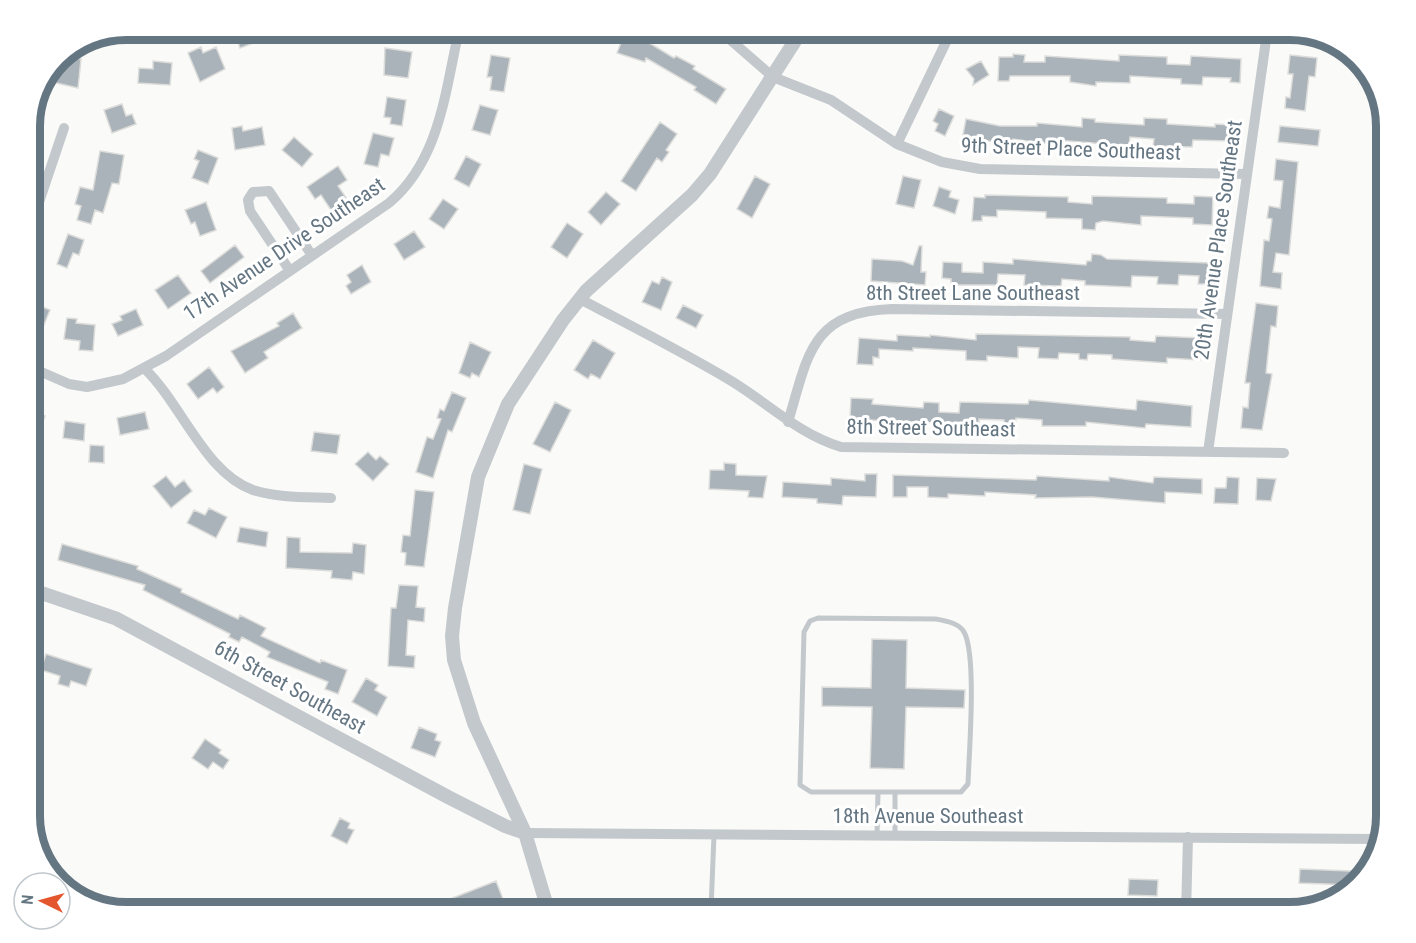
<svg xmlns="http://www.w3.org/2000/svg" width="1416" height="943" viewBox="0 0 1416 943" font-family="'Roboto Condensed',sans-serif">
  <rect width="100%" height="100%" fill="#fafaf8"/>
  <!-- building -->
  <path fill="#aab3b9" stroke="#dcdcda" stroke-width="1.5" d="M 234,30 L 265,30 L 267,38 L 240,48 Z
    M 624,35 L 651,44 L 674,58 L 676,56 L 695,66 L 693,69 L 726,89 L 716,104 L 694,90 L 696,87 L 646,58 L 645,62 L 617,53 Z
    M 201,47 L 203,53 L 216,47 L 225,69 L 200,82 L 188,53 Z
    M 385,48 L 412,52 L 408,78 L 384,75 Z
    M 1013,54 L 1025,55 L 1024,62 L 1045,62 L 1045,56 L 1119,61 L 1119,55 L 1167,57 L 1167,64 L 1190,65 L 1191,56 L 1241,59 L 1240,83 L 1230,82 L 1231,78 L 1203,77 L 1202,85 L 1181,84 L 1181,79 L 1130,76 L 1130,83 L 1096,82 L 1096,86 L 1070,82 L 1070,76 L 1010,76 L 1009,81 L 998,81 L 999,57 L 1013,57 Z
    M 491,55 L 510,58 L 504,92 L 490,90 L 492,77 L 487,77 Z
    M 1290,55 L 1317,58 L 1315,77 L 1309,76 L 1305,111 L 1285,108 L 1286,97 L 1290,98 L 1293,74 L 1288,74 Z
    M 59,58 L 81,59 L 78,88 L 52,82 Z
    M 153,61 L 172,63 L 170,85 L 138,83 L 139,68 L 153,69 Z
    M 981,61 L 989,75 L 973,85 L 974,79 L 966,69 Z
    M 387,97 L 406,100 L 402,126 L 390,124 L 391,118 L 384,117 Z
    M 122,104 L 126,116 L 132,114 L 136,124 L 112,133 L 104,110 Z
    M 480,105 L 498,110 L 490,135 L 472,130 Z
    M 939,109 L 954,116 L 945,136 L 935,131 L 938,124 L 933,121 Z
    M 1082,118 L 1095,119 L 1095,122 L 1144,125 L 1144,118 L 1167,119 L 1167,124 L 1215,127 L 1215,124 L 1231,125 L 1230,141 L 1193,140 L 1192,147 L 1153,146 L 1154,139 L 1130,137 L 1129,146 L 1057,140 L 1057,145 L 1013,139 L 1013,142 L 983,141 L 983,144 L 962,140 L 966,119 L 1000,126 L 1037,126 L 1037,123 L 1082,127 Z
    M 660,122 L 677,134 L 666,150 L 669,152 L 662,162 L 657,158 L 636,191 L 621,181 Z
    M 242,126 L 243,131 L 262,127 L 265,145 L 235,150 L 232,128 Z
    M 1280,126 L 1320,130 L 1318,146 L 1278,142 Z
    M 373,133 L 394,138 L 389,156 L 381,154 L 378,167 L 364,164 Z
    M 294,137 L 313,154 L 302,167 L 282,150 Z
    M 198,150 L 218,158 L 208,184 L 192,178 L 199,161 L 194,159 Z
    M 100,151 L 124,155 L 119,184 L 112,183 L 103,213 L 95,210 L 91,224 L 77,220 L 81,206 L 75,204 L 80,187 L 93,190 Z
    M 466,156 L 481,164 L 469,187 L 454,179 Z
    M 1276,159 L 1298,162 L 1289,255 L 1276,253 L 1273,272 L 1282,273 L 1281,289 L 1260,286 L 1264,240 L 1269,241 L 1272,219 L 1267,218 L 1269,206 L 1280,208 L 1283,181 L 1274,180 Z
    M 338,166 L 347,180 L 338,186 L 347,199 L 331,210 L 321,195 L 315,199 L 307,187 Z
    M 755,176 L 770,184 L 752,218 L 737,209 Z
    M 903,176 L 921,180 L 914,208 L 896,204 Z
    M 939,187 L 951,191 L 949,197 L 959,200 L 955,214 L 933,206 Z
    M 606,192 L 620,204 L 601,225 L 588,212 Z
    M 985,195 L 1068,197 L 1068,202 L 1092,204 L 1092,196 L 1167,198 L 1167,203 L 1194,204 L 1194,196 L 1213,197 L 1212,225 L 1193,224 L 1193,218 L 1141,216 L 1141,225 L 1103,221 L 1096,223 L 1095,230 L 1082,229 L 1082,219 L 1046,218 L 1046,212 L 997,210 L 997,217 L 982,216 L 982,221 L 972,221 L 974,197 L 985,198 Z
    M 443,199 L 458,209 L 444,229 L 429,219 Z
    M 206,202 L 216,230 L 200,236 L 195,222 L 191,224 L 185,210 Z
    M 567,223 L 583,234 L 567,258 L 551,247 Z
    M 414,231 L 425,247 L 404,260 L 394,244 Z
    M 68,234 L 84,240 L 79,255 L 73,253 L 67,268 L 57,264 Z
    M 235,245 L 244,257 L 210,283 L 201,271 Z
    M 919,246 L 922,246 L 921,272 L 926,272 L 925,285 L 871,281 L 872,259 L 902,261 L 913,265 Z
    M 1092,254 L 1101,255 L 1107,259 L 1210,263 L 1209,284 L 1198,284 L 1199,276 L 1179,275 L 1178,285 L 1157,284 L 1158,277 L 1132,276 L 1131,287 L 1085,285 L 1085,281 L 1062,279 L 1061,286 L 1024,285 L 1025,275 L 998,274 L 997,285 L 951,285 L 951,279 L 942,278 L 943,262 L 962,263 L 962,272 L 983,273 L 983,262 L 1013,264 L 1013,259 L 1086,265 L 1087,261 L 1091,261 Z
    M 362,265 L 371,282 L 351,294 L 346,286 L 351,282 L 347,275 Z
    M 178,275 L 191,293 L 168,309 L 155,290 Z
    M 662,277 L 672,282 L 661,310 L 642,302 L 652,281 L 659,284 Z
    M 30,302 L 50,310 L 43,327 L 30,321 Z
    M 1256,303 L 1278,306 L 1276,327 L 1271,326 L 1266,373 L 1272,374 L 1262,430 L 1241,428 L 1243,407 L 1248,408 L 1250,383 L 1245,383 Z
    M 683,305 L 703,315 L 696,328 L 676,318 Z
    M 136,309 L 143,325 L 118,336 L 112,324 L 122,320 L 120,316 Z
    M 293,313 L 302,328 L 264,352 L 268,358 L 245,373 L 231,351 L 279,326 L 277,323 Z
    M 67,318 L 77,319 L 76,323 L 95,325 L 93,351 L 79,350 L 80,341 L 64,339 Z
    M 976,334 L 1130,337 L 1130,340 L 1155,342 L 1156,336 L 1201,338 L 1200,360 L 1167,358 L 1167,363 L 1112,359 L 1112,355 L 1088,354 L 1087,360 L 1079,359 L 1079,354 L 1059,353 L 1058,359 L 1038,358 L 1039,348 L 1018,347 L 1018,358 L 987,356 L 987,361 L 966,360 L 966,351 L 913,348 L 913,351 L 879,349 L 879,358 L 873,357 L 873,365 L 857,364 L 859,338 L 897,341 L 897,335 L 930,337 L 930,335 L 976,340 Z
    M 593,340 L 615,353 L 600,379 L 591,374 L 588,379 L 574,370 Z
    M 470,342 L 491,352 L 479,377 L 472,373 L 470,378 L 459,373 Z
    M 209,367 L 224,387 L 217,393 L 213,388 L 198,399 L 187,384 Z
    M 452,392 L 466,398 L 452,432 L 448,430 L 433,478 L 416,472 L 427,437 L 433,439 L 441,419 L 437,418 L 440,409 L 444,411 Z
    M 851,398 L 873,399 L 872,404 L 923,408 L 924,402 L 939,403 L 939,412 L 959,413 L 960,402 L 1028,404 L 1029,400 L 1136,410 L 1137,400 L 1192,406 L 1191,427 L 1146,424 L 1145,428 L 1086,422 L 1086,426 L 1042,426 L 1042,420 L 1016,418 L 1015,426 L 1004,425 L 1004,420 L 979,419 L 979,425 L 871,420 L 871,424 L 850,418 Z
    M 555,402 L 571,410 L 550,452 L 533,444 Z
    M 30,410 L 45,416 L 39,432 L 30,428 Z
    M 145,412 L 149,429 L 120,435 L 117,418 Z
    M 65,421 L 85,424 L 84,441 L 63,438 Z
    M 314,432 L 340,435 L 337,454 L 311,451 Z
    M 90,445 L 104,446 L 104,463 L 89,462 Z
    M 368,452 L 376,460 L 380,456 L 389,464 L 373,481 L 355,464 Z
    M 724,463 L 736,464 L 736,475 L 767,476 L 763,498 L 748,497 L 749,491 L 709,489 L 710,470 L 724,470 Z
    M 524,464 L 542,469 L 530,514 L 513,510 Z
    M 865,474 L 877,474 L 876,497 L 843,496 L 842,505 L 817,503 L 817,499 L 782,497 L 783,482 L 831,485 L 831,478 L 865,481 Z
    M 893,475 L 1036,480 L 1037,476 L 1109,481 L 1109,477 L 1153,483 L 1154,477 L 1202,479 L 1202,494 L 1165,492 L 1165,503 L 1092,497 L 1035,498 L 1036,495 L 985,492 L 985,496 L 948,494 L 948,498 L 928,497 L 928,487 L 907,487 L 907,497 L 893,497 Z
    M 166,476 L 175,487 L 184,480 L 192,491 L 171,508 L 153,486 Z
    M 1227,477 L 1239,478 L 1238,504 L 1214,503 L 1215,488 L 1226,488 Z
    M 1257,478 L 1276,479 L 1271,501 L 1256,500 Z
    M 415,490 L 434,492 L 424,567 L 405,565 L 406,553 L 401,552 L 403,535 L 410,536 Z
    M 209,508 L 227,517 L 216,538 L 187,523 L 194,510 L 205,515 Z
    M 240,527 L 268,532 L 266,547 L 237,542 Z
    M 287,537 L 300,538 L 300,552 L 352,553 L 353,543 L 366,545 L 364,574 L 353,572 L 352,580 L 331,578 L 332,571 L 286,568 Z
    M 62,544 L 138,566 L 137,569 L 182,589 L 181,592 L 238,619 L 240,615 L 266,628 L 261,636 L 320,663 L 321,660 L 347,670 L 338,694 L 325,689 L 328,682 L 267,657 L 270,652 L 242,637 L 239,642 L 229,637 L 230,634 L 143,590 L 145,585 L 58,560 Z
    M 399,585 L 418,586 L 416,607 L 425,608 L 424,622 L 408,620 L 406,655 L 415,656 L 414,668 L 388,666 L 391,608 L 396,608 Z
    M 872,639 L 907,640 L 906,688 L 965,690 L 964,708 L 906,707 L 904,769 L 870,768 L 872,707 L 822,706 L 822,687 L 871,688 Z
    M 46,654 L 92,669 L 86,686 L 71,681 L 69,687 L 58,684 L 60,676 L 41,670 Z
    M 366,678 L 378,685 L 375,690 L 387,697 L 377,716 L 352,702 Z
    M 419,727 L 437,734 L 435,740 L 441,742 L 435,757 L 411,748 Z
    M 205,739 L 221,750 L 219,753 L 229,760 L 223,769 L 213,762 L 208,769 L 192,758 Z
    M 340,818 L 350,823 L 348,828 L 354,830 L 347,844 L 331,836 Z
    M 1300,869 L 1350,871 L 1350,875 L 1364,875 L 1354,885 L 1299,883 Z
    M 1129,879 L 1158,880 L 1157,896 L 1128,895 Z
    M 496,881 L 506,907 L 491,913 L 444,913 L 440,903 Z"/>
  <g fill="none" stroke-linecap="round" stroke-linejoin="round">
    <!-- service -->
    <path stroke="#c3c8cc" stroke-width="5" d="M 818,618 L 936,619 C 946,621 959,623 964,632 C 977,655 969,753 968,784 L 961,792 L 811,792 L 800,785 L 804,632 L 810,621 Z
      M 877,835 L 878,792
      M 895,835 L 895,792
      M 650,913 L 711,909 L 714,835"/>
    <!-- minor -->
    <path stroke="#c3c8cc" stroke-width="10" d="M 719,30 L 773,77 L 831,100 L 897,144 L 942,162 L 980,169 L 1246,174
      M 1070,30 L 1298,33
      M 897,144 L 946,42 L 956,30
      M 30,229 L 64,128
      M 290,271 L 250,211 L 248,200 L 253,192 L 269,191 L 311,254
      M 580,299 C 631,326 683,352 733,382 C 770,405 799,434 841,447 L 1284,453
      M 30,367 L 69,384 L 87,387 L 123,379 L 166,356 L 389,203 C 440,160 445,92 459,30
      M 145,369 C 182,405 205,473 253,490 C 278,498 305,497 331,498
      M 788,422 C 808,356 810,312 892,309 L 1227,314
      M 1208,452 L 1267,33
      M 525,833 L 1379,839
      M 1186,913 L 1188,837"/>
    <!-- tertiary -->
    <path stroke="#c3c8cc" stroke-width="14" d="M 30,589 L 115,618 L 448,797 L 505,826 L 525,833
      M 549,913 L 525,833 L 474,723 L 454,660 L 452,636 L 455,608 L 478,477 L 508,404 L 563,320 L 586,291 L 692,195 L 710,174 L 802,30"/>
  </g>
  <g text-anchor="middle" stroke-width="6" stroke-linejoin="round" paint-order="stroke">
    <!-- street labels -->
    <g font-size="21" fill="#657683" stroke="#fff">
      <text transform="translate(1071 149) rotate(2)" y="7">9th Street Place Southeast</text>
      <text transform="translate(1218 240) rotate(-82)" y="7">20th Avenue Place Southeast</text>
      <text transform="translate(284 249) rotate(-34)" y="7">17th Avenue Drive Southeast</text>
      <text x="973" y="300">8th Street Lane Southeast</text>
      <text transform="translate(931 428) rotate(1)" y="7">8th Street Southeast</text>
      <text transform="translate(290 687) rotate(29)" y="7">6th Street Southeast</text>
      <text x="928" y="823">18th Avenue Southeast</text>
    </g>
  </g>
  <!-- crop -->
  <path d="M0 0H1416V943H0ZM126 40H1290A86 86 0 0 1 1376 126V816A86 86 0 0 1 1290 902H126A86 86 0 0 1 40 816V126A86 86 0 0 1 126 40Z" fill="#fff" fill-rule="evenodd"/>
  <path fill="none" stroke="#657683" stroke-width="8" d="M126 40H1290A86 86 0 0 1 1376 126V816A86 86 0 0 1 1290 902H126A86 86 0 0 1 40 816V126A86 86 0 0 1 126 40Z"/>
  <!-- north arrow -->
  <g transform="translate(42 901) rotate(275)"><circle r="28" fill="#ffffff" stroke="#c1c8cd" stroke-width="1.5"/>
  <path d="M0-4.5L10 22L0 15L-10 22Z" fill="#e4572e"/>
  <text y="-9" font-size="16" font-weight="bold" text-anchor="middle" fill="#657683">N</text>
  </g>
</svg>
